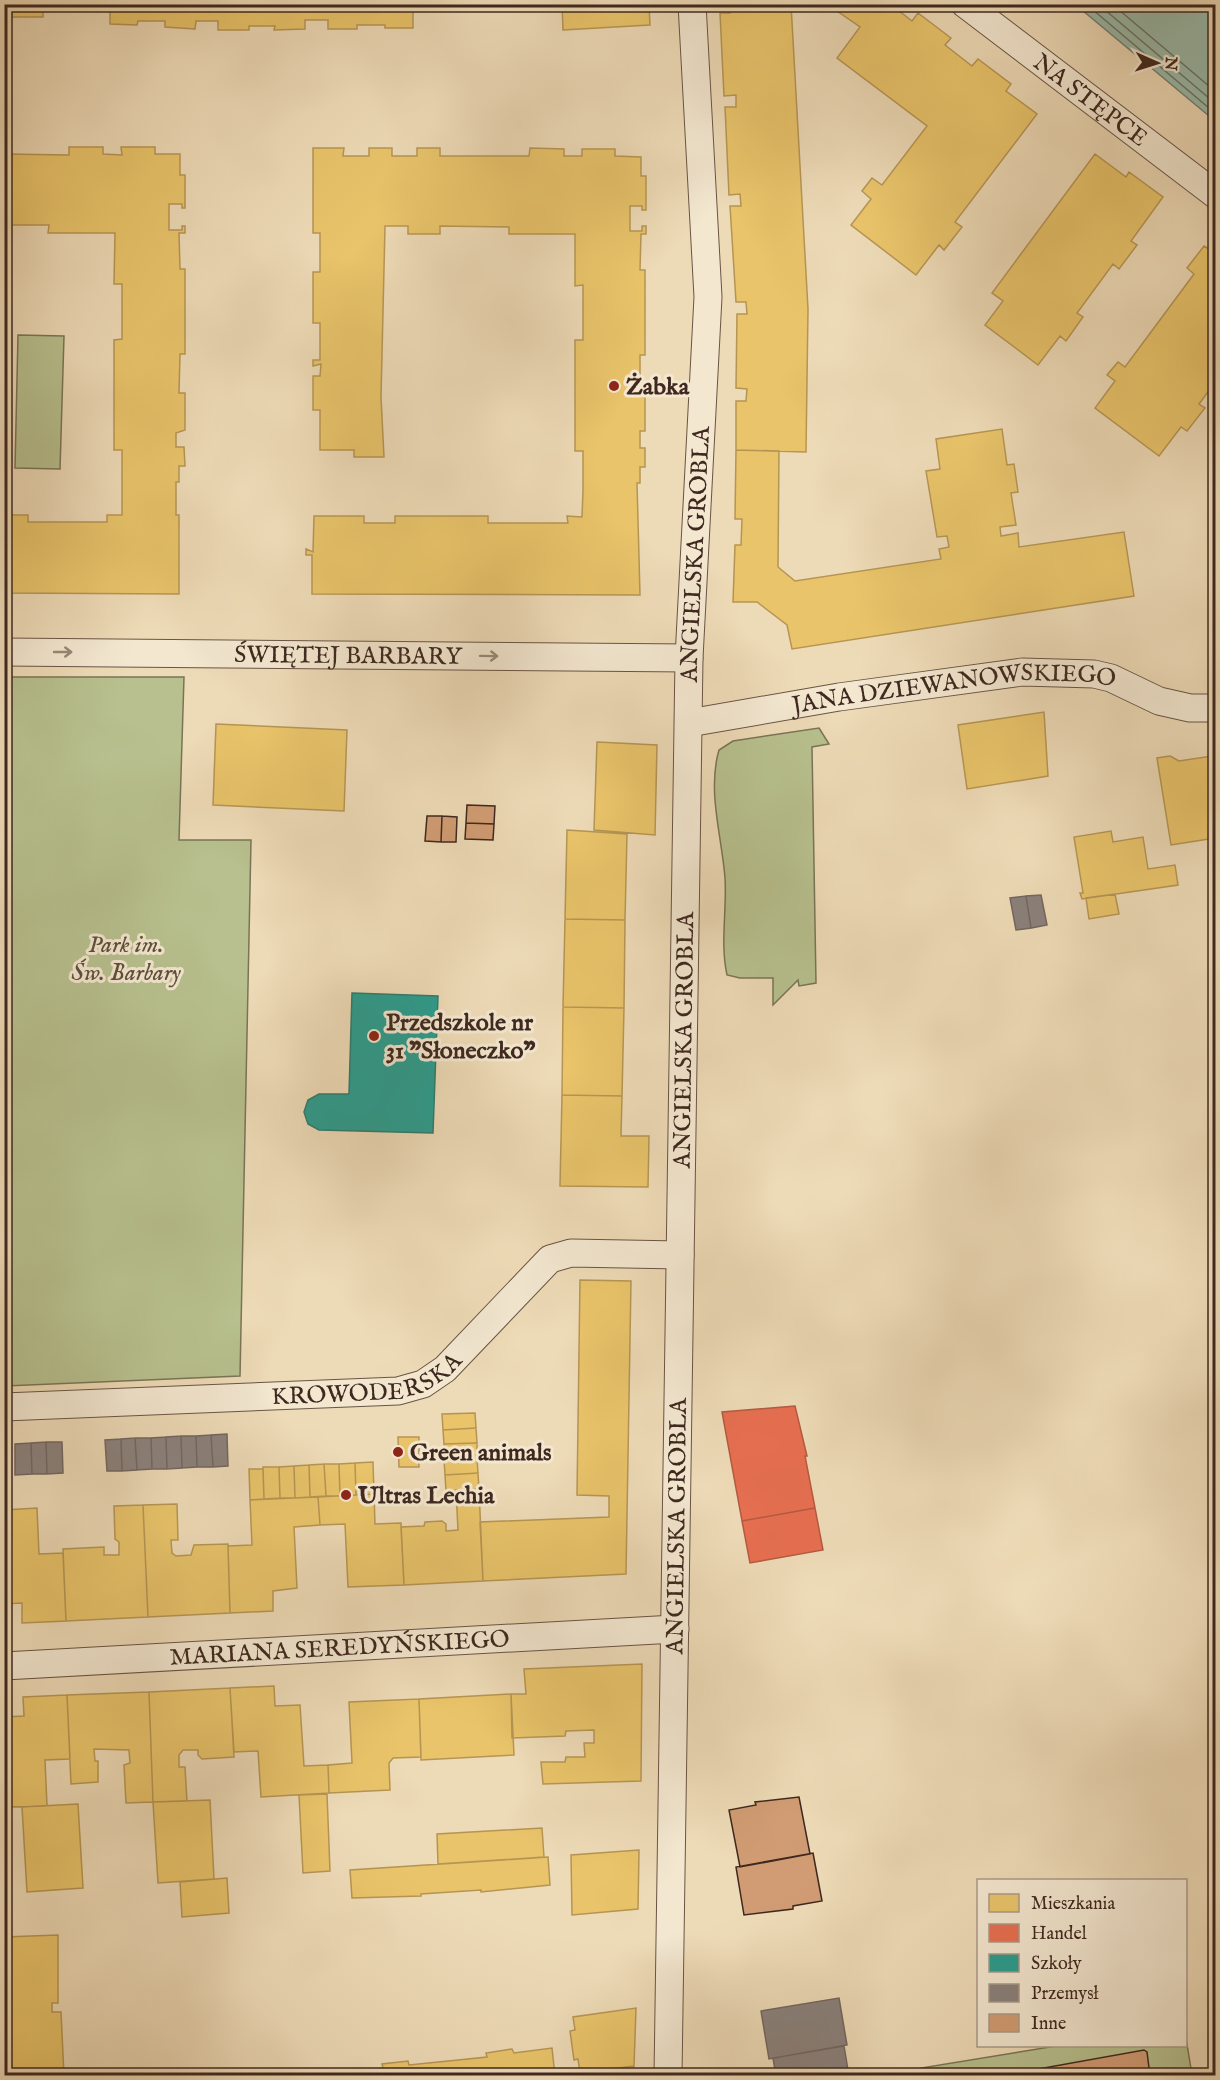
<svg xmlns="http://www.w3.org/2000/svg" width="1220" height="2080" viewBox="0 0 1220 2080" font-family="'IM FELL English',serif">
  <rect width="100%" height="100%" fill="#eddab6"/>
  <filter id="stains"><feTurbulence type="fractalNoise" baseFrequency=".00333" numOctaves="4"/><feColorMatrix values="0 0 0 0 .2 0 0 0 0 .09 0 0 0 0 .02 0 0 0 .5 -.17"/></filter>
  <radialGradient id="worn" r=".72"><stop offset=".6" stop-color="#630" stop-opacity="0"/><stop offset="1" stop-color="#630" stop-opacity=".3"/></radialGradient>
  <!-- green -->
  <path fill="#b7c08e" stroke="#7a7456" stroke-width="1.5" d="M 18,335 L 64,336 L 60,469 L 15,468 Z
    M 5,677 L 184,677 L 179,840 L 251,840 L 240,1376 L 5,1386 Z
    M 819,728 L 829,744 L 812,747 L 816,983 L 799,986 L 798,980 L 773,1005 L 773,978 L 740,978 L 727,975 C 720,943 727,911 725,878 C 722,837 707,791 719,750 L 733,741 Z
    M 1186,2038 L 1192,2075 L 923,2076 L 921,2068 L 1056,2046 L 1186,2046 Z"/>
  <!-- water -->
  <path fill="#99bbab" stroke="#758073" stroke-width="1.5" d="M 1076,5 L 1215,5 L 1215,121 Z"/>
  <!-- homes -->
  <path fill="#e9c46a" stroke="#b69554" stroke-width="1.5" d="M 4,4 L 70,4 L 70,10 L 43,11 L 43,17 L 12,17 L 12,5 Z
    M 110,4 L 413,4 L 413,28 L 385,28 L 385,25 L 357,25 L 357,29 L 328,29 L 328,20 L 305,20 L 305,29 L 274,30 L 275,26 L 249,26 L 249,30 L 218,30 L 218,21 L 196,21 L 195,29 L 165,27 L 165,21 L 138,21 L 137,25 L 110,24 Z
    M 562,4 L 649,4 L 650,25 L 563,30 Z
    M 730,4 L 791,4 L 808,309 L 806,452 L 736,450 L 736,401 L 746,401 L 747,389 L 736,388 L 737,314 L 747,314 L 746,302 L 736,302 L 730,206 L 741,206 L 740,194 L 729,195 L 725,107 L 736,107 L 736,95 L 724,96 L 720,13 L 730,13 Z
    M 834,4 L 890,4 L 912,21 L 918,13 L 951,38 L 945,45 L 972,66 L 978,59 L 1011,84 L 1006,91 L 1037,114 L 955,222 L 962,227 L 944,250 L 939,245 L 916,275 L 851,225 L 871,199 L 862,191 L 872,178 L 882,185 L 927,126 L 837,58 L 860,27 L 831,7 Z
    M 69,147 L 103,147 L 103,154 L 122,155 L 121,147 L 155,147 L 155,154 L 180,154 L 180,175 L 185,175 L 185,208 L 182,208 L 182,204 L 169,204 L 169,230 L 182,230 L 182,226 L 185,226 L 185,233 L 179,233 L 180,269 L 185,269 L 185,354 L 180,354 L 179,393 L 185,393 L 185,430 L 176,433 L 176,447 L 184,447 L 185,466 L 179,466 L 179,482 L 176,482 L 176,515 L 179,515 L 179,594 L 4,593 L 4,515 L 28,515 L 28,522 L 107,522 L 107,515 L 122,515 L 122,450 L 114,450 L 114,340 L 122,339 L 122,284 L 114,284 L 115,233 L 48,233 L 49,225 L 4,225 L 4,154 L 69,155 Z
    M 313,148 L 344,148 L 343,156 L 369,156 L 369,148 L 392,148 L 392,156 L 417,156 L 417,148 L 440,148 L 440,156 L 529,156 L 530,148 L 564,149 L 564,156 L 582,156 L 582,149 L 615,149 L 615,156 L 641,157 L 641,176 L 646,176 L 646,210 L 642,210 L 642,206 L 630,206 L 630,231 L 642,231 L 642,226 L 646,226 L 646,234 L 641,234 L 640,270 L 645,270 L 645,355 L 640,355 L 640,393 L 645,394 L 645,431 L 640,431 L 640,448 L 645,448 L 645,467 L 640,467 L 640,483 L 637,483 L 640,595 L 312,594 L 312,555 L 306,555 L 306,549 L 313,552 L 314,516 L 364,516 L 364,523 L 395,523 L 395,516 L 488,516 L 488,523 L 568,523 L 567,516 L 582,517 L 583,490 L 583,451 L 575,451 L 575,340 L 583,340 L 583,285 L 575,286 L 575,234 L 509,234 L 509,227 L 440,226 L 440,234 L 408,234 L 408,226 L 385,226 L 381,397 L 384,457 L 354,457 L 354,450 L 320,450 L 320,410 L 313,410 L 313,376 L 320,376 L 321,364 L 313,366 L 313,360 L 320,360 L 320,323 L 313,323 L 313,272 L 320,272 L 320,233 L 313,233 Z
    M 1095,154 L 1126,177 L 1129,172 L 1163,197 L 1131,241 L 1137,245 L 1119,269 L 1113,264 L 1077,313 L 1083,317 L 1066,341 L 1060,336 L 1038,365 L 985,325 L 1003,301 L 992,293 Z
    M 1204,246 L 1212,251 L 1216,246 L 1216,381 L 1199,404 L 1205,408 L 1187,431 L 1181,427 L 1159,456 L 1095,408 L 1115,381 L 1107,375 L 1118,362 L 1125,367 L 1194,274 L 1187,268 Z
    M 1002,429 L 1007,465 L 1014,464 L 1018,492 L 1011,493 L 1016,525 L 1000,527 L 1001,536 L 1018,533 L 1019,547 L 1124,532 L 1134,596 L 792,649 L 787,625 L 757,602 L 733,602 L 735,545 L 741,545 L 742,519 L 735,519 L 736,450 L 779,451 L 778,567 L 795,581 L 941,559 L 939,549 L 949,547 L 947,536 L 937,537 L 926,471 L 940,469 L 936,439 Z
    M 1044,712 L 1048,776 L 967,789 L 958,725 Z
    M 216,724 L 347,730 L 344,811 L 213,805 Z
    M 597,742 L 657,745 L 655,835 L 594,830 Z
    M 1170,756 L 1179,761 L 1212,756 L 1216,765 L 1215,838 L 1171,845 L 1157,758 Z
    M 567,830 L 627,834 L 625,920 L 565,919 Z
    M 1111,831 L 1113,842 L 1143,837 L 1148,869 L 1175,865 L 1178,885 L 1082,899 L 1080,893 L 1083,893 L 1074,837 Z
    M 1115,894 L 1119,914 L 1089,919 L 1086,898 Z
    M 565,919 L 625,920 L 624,1008 L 563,1007 Z
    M 563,1007 L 624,1008 L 622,1096 L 562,1095 Z
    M 562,1095 L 622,1096 L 621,1136 L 649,1136 L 648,1187 L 560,1186 Z
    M 580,1280 L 631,1281 L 626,1574 L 483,1581 L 480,1522 L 609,1517 L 609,1496 L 577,1495 Z
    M 475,1413 L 476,1428 L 443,1430 L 442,1414 Z
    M 476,1428 L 477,1443 L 444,1444 L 443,1430 Z
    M 398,1437 L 419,1437 L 419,1467 L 399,1467 Z
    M 477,1443 L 477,1458 L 444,1459 L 444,1444 Z
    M 477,1458 L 478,1473 L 445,1475 L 444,1459 Z
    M 373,1462 L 374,1494 L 356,1495 L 355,1463 Z
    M 355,1463 L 356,1495 L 340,1496 L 339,1464 Z
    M 324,1464 L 339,1464 L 340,1496 L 326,1496 Z
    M 324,1464 L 326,1496 L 310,1497 L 309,1465 Z
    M 309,1465 L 310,1497 L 295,1498 L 294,1466 Z
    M 294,1466 L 295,1498 L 280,1498 L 279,1467 Z
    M 263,1467 L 279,1467 L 280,1498 L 264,1499 Z
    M 249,1469 L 263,1469 L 264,1499 L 250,1500 Z
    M 478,1473 L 479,1489 L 446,1491 L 445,1475 Z
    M 479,1489 L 483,1581 L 404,1585 L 401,1527 L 424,1526 L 425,1522 L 442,1521 L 446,1524 L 446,1531 L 458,1530 L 456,1490 Z
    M 374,1494 L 375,1524 L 401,1523 L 404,1585 L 348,1587 L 345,1524 L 320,1525 L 318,1497 Z
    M 318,1497 L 320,1525 L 294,1527 L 297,1588 L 273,1591 L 273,1611 L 230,1613 L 228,1546 L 252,1545 L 250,1500 Z
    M 177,1504 L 178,1540 L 171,1540 L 172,1553 L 176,1556 L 191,1555 L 194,1545 L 228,1544 L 230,1613 L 148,1617 L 143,1505 Z
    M 143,1505 L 148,1617 L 66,1621 L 63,1549 L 104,1547 L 104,1555 L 119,1555 L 119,1542 L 115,1539 L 114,1506 Z
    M 37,1508 L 39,1554 L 63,1553 L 66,1621 L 22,1623 L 22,1603 L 4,1604 L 4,1510 Z
    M 642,1664 L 641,1781 L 543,1784 L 541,1762 L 565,1762 L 566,1757 L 585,1757 L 584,1743 L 594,1743 L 594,1730 L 566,1731 L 565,1736 L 512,1738 L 511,1694 L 526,1694 L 524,1669 Z
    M 274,1686 L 275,1706 L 300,1705 L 304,1766 L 328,1765 L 329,1793 L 261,1797 L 258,1751 L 234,1752 L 230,1688 Z
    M 230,1688 L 234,1757 L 202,1759 L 198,1755 L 198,1750 L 183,1750 L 179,1755 L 179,1767 L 185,1767 L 187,1801 L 153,1802 L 149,1692 Z
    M 149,1692 L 153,1802 L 126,1803 L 124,1765 L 130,1763 L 129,1750 L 94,1749 L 95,1761 L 98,1761 L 98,1782 L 71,1784 L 67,1695 Z
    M 511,1694 L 514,1755 L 421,1760 L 419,1699 Z
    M 67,1695 L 70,1759 L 45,1760 L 47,1806 L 4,1807 L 4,1717 L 24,1716 L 23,1697 Z
    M 419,1699 L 421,1757 L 393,1758 L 389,1763 L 390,1790 L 329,1793 L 328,1765 L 352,1763 L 349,1702 Z
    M 327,1794 L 330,1871 L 303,1873 L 299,1795 Z
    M 210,1800 L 214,1879 L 158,1883 L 153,1802 Z
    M 78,1804 L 83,1888 L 27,1892 L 22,1807 Z
    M 542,1828 L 544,1857 L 438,1864 L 437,1834 Z
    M 639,1850 L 638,1909 L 572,1915 L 571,1855 Z
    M 548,1857 L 550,1885 L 481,1892 L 481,1890 L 421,1894 L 421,1896 L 352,1898 L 350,1870 Z
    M 227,1878 L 229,1913 L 182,1917 L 180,1882 Z
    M 58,1935 L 58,2003 L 52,2003 L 52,2012 L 61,2012 L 64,2076 L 4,2076 L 4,1937 Z
    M 636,2008 L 634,2066 L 580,2073 L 578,2059 L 574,2060 L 570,2031 L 575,2030 L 573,2017 Z
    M 552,2048 L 555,2076 L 325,2076 L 383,2068 L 382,2064 L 408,2061 L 409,2065 L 487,2057 L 486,2053 L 512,2049 L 514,2053 Z
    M 634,2066 L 634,2076 L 566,2076 L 566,2075 Z"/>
  <!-- shops -->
  <path fill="#e76f51" stroke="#b45a42" stroke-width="1.5" d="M 795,1406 L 807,1456 L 805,1456 L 815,1508 L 742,1521 L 722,1412 Z
    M 815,1508 L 823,1550 L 750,1563 L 742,1521 Z"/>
  <!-- schools -->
  <path fill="#2a9d8f" stroke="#307a6d" stroke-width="1.5" d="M 352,993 L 438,996 L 433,1133 L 319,1130 L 308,1124 L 304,1112 L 308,1100 L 319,1094 L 349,1094 Z"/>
  <!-- industry -->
  <path fill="#8a817c" stroke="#736660" stroke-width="1.5" d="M 1041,895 L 1047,925 L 1031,928 L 1026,896 Z
    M 1026,896 L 1031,928 L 1016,930 L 1010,898 Z
    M 227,1434 L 228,1466 L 213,1467 L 211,1435 Z
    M 211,1435 L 213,1467 L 197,1467 L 196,1436 Z
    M 181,1436 L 196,1436 L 197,1467 L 182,1468 Z
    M 181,1436 L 182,1468 L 167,1469 L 166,1437 Z
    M 166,1437 L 167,1469 L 152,1469 L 151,1438 Z
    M 135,1438 L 151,1438 L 152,1469 L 137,1470 Z
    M 135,1438 L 137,1470 L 122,1471 L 121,1439 Z
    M 121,1439 L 122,1471 L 107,1471 L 105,1440 Z
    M 46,1442 L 47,1474 L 32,1474 L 31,1443 Z
    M 46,1442 L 62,1442 L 63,1473 L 47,1474 Z
    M 31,1443 L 32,1474 L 15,1475 L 15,1444 Z
    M 839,1998 L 847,2045 L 769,2059 L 761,2011 Z
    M 844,2046 L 849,2076 L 776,2076 L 773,2058 Z"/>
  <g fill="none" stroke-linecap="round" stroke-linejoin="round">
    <!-- shore -->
    <path stroke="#6c7265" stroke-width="1.5" d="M 1086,4 L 1216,114
      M 1098,4 L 1216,104
      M 1112,4 L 1216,92"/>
  </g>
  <!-- building -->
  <path fill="#d19c73" stroke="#3e281f" stroke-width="1.5" d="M 467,805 L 495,806 L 494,824 L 466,823 Z
    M 427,816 L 442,816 L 441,842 L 425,841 Z
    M 442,816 L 457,817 L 456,842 L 441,842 Z
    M 466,823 L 494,824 L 493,840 L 465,839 Z
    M 799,1797 L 810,1854 L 740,1867 L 729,1810 L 756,1805 L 755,1802 Z
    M 813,1853 L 822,1901 L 793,1906 L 793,1909 L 744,1915 L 736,1867 Z
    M 1144,2050 L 1147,2052 L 1150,2076 L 1006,2076 L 1005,2075 Z"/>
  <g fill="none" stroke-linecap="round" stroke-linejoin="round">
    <defs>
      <g id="street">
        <path id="s1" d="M 965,4 L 1216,195"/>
        <path id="s2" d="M 4,652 L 689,658"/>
        <path id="s3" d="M 689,723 L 839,697 L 1022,672 L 1094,674 L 1111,678 L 1159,701 L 1190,708 L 1216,708"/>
        <path id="s4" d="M 4,1407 L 398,1391 L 423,1384 L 445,1369 L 550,1259 L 571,1253 L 680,1255"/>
        <path id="s5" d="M 4,1666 L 675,1629"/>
        <path id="s6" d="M 668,2076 L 689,658 L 708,297 L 692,4"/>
      </g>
    </defs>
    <!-- street casing -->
    <use href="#street" stroke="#6a5445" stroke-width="29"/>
    <!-- street -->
    <use href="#street" stroke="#f3e7d0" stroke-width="27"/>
  </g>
  <!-- one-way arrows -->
  <defs><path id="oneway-shaft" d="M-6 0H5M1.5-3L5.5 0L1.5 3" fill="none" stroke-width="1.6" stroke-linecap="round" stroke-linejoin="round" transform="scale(1.5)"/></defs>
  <g stroke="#988878">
    <use href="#oneway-shaft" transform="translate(63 652)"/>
    <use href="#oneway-shaft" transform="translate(489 656) rotate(1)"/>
  </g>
  <!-- markers -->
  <g fill="#8f2418" stroke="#f3e7d0" stroke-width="2">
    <circle cx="614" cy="386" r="6"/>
    <circle cx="374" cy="1036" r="6"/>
    <circle cx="398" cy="1452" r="6"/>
    <circle cx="346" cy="1495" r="6"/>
  </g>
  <g text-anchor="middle" stroke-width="6" stroke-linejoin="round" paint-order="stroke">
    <!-- street labels -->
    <g font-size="24" fill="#3e281f" stroke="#f3e7d0">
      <text dy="8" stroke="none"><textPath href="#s1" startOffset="158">NA STĘPCE</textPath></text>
      <text dy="8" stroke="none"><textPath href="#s6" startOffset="1522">ANGIELSKA GROBLA</textPath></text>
      <text dy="8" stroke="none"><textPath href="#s2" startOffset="344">ŚWIĘTEJ BARBARY</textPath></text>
      <text dy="8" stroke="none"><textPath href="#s3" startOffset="268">JANA DZIEWANOWSKIEGO</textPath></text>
      <text dy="8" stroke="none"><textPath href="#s6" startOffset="1036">ANGIELSKA GROBLA</textPath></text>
      <text dy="8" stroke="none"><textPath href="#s4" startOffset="366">KROWODERSKA</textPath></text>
      <text dy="8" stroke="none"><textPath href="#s6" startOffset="550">ANGIELSKA GROBLA</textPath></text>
      <text dy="8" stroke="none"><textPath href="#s5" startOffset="336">MARIANA SEREDYŃSKIEGO</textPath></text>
    </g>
    <!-- poi labels -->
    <g font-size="24" font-weight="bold" fill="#3e281f" stroke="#f3e7d0" text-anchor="start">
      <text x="626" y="394">Żabka</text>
      <text x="386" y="1030">Przedszkole nr<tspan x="386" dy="28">31 "Słoneczko"</tspan></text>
      <text x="410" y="1460">Green animals</text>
      <text x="358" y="1503">Ultras Lechia</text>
    </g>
    <!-- park labels -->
    <g font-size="24" font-style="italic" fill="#5c4e3b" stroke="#f3e7d0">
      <text x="126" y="952">Park im.<tspan x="126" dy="28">Św. Barbary</tspan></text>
    </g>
  </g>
  <!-- margin -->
  <rect width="1220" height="2080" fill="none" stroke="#eddab6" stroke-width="24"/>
  <rect x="6" y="6" width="1208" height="2068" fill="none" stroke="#3e281f" stroke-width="3"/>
  <rect x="12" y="12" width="1196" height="2056" fill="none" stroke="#3e281f" stroke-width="1.5"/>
  <!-- legend -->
  <rect x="977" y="1879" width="210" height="168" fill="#f3e7d0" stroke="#ab9b89" stroke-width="1.5"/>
  <rect x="989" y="1894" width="30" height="18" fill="#e9c46a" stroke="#ab9b89" stroke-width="1.5"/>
  <text x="1031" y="1909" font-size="18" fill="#3e281f">Mieszkania</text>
  <rect x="989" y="1924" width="30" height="18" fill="#e76f51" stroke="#ab9b89" stroke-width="1.5"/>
  <text x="1031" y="1939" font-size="18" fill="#3e281f">Handel</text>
  <rect x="989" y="1954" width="30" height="18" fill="#2a9d8f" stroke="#ab9b89" stroke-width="1.5"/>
  <text x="1031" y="1969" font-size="18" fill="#3e281f">Szkoły</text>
  <rect x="989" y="1984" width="30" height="18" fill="#8a817c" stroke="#ab9b89" stroke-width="1.5"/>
  <text x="1031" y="1999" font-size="18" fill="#3e281f">Przemysł</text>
  <rect x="989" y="2014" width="30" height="18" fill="#d19c73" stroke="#ab9b89" stroke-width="1.5"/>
  <text x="1031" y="2029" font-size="18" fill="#3e281f">Inne</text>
  <!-- north arrow -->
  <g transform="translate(1157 63) rotate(93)" stroke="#f3e7d0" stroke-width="4.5" paint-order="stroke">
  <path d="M0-4.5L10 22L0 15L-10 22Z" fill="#3e281f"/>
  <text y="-9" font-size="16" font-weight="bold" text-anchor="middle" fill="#3e281f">N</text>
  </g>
  <rect width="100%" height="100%" filter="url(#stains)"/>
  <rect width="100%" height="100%" fill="url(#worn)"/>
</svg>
